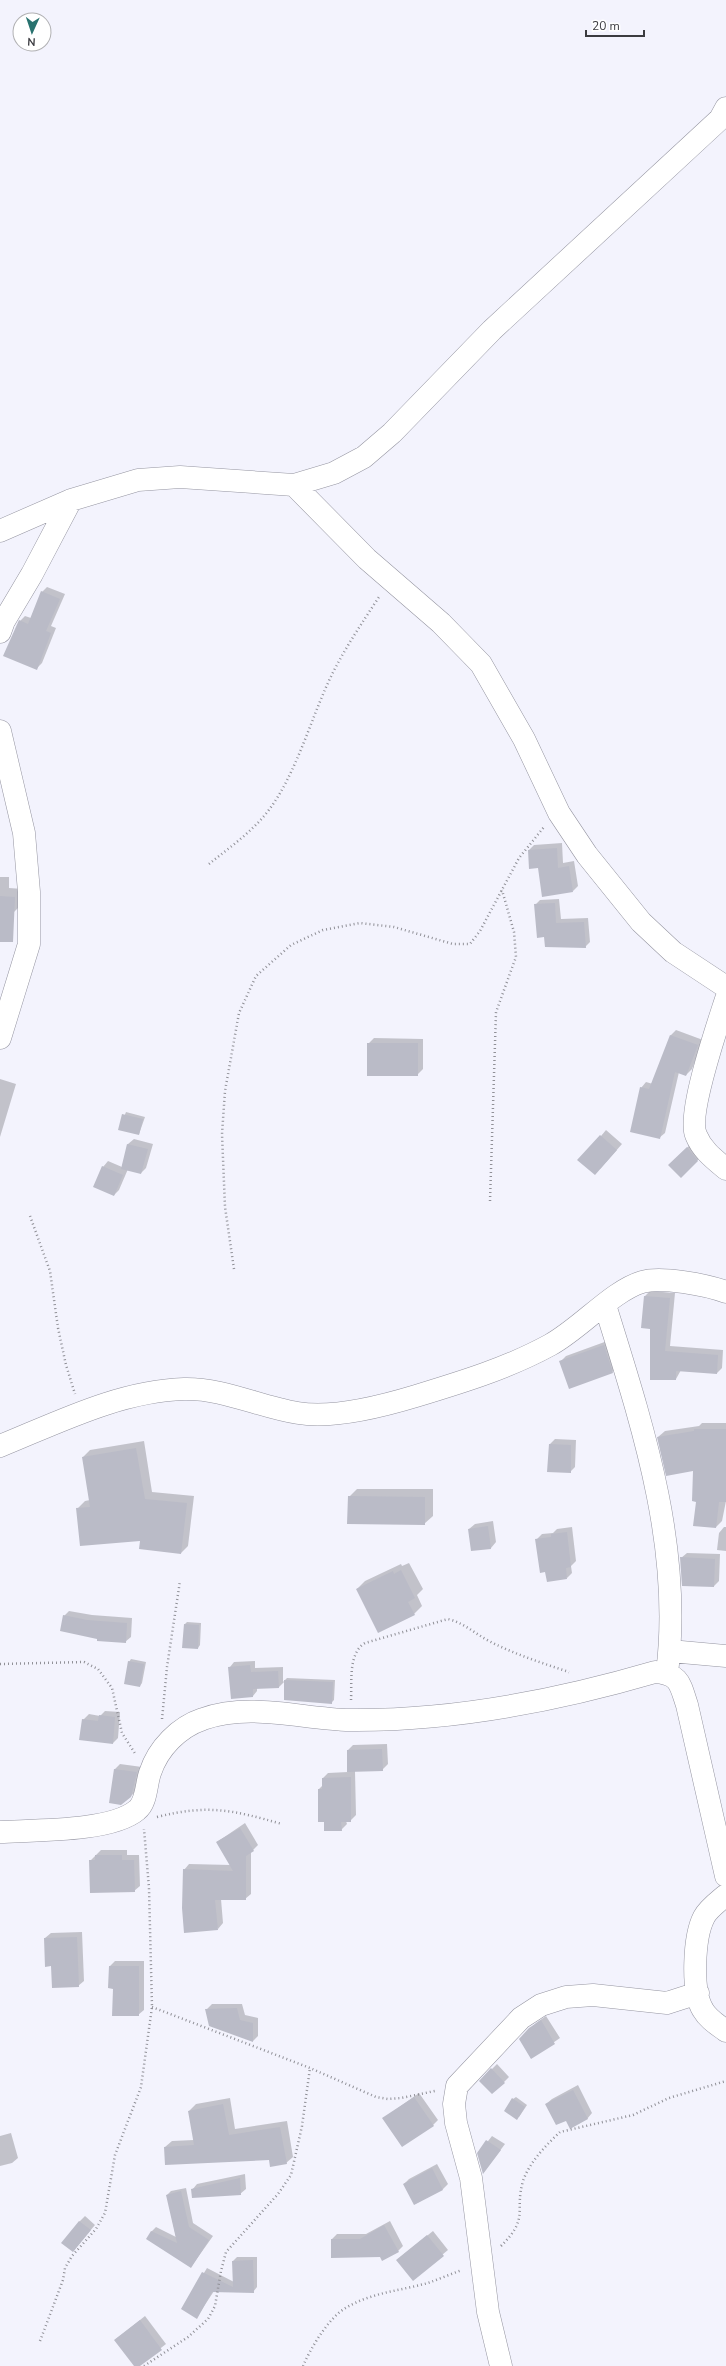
<svg xmlns="http://www.w3.org/2000/svg" width="726" height="2366" viewBox="0 0 726 2366" font-family="'Nunito Sans',sans-serif">
  <rect width="100%" height="100%" fill="#f3f3fd"/>
  <!-- shadow -->
  <path fill="#0003" d="M 47,587 L 65,594 L 51,626 L 56,628 L 42,663 L 36,669 L 20,621 L 25,616 L 31,618 L 42,592 Z
    M 562,843 L 563,863 L 574,861 L 578,886 L 573,891 L 539,867 L 530,868 L 529,850 L 534,845 Z
    M 0,877 L 9,877 L 9,888 L 23,889 L 22,904 L 14,912 L 0,937 Z
    M 559,899 L 561,919 L 588,918 L 590,942 L 585,947 L 545,936 L 535,905 L 540,900 Z
    M 676,1030 L 703,1040 L 692,1069 L 686,1075 L 679,1072 L 665,1133 L 659,1138 L 641,1088 L 646,1082 L 653,1084 L 671,1035 Z
    M 374,1038 L 423,1039 L 423,1069 L 417,1075 L 368,1044 Z
    M 0,1079 L 16,1084 L 0,1137 Z
    M 126,1112 L 145,1117 L 139,1134 L 119,1129 Z
    M 606,1130 L 622,1144 L 600,1169 L 601,1136 Z
    M 134,1139 L 153,1144 L 146,1168 L 141,1173 L 128,1169 L 119,1190 L 114,1195 L 103,1167 L 108,1161 L 122,1167 L 128,1144 Z
    M 693,1142 L 703,1155 L 681,1176 L 669,1165 Z
    M 650,1291 L 675,1293 L 670,1346 L 723,1350 L 722,1368 L 717,1373 L 681,1370 L 676,1379 L 651,1328 L 645,1296 Z
    M 610,1340 L 618,1367 L 612,1372 L 560,1362 L 566,1356 Z
    M 702,1423 L 726,1423 L 726,1501 L 722,1521 L 716,1527 L 697,1501 L 694,1470 L 658,1437 L 665,1431 L 699,1426 Z
    M 555,1439 L 576,1440 L 575,1467 L 570,1472 L 550,1444 Z
    M 144,1441 L 152,1492 L 194,1496 L 188,1546 L 181,1553 L 141,1540 L 78,1508 L 85,1501 L 90,1500 L 83,1457 L 90,1450 Z
    M 357,1489 L 433,1489 L 433,1516 L 424,1524 L 349,1497 Z
    M 493,1521 L 496,1542 L 491,1548 L 472,1550 L 469,1529 L 475,1524 Z
    M 572,1527 L 576,1561 L 571,1566 L 572,1573 L 567,1578 L 536,1540 L 542,1534 L 553,1533 L 557,1529 Z
    M 724,1527 L 726,1527 L 726,1551 L 717,1550 L 719,1533 Z
    M 687,1553 L 720,1554 L 719,1581 L 714,1586 L 681,1558 Z
    M 409,1563 L 423,1589 L 417,1595 L 422,1606 L 414,1614 L 357,1589 L 365,1581 L 401,1564 L 402,1566 Z
    M 69,1611 L 92,1615 L 132,1618 L 131,1637 L 125,1642 L 98,1638 L 64,1616 Z
    M 187,1622 L 201,1623 L 200,1645 L 198,1648 L 185,1624 Z
    M 131,1659 L 146,1662 L 142,1683 L 140,1686 L 129,1662 Z
    M 255,1661 L 255,1668 L 283,1667 L 283,1682 L 287,1678 L 335,1680 L 334,1700 L 331,1703 L 285,1681 L 279,1687 L 257,1688 L 257,1691 L 253,1696 L 230,1667 L 234,1662 Z
    M 105,1711 L 120,1712 L 118,1738 L 113,1743 L 83,1720 L 89,1714 L 100,1716 Z
    M 387,1744 L 388,1764 L 382,1770 L 355,1771 L 356,1815 L 350,1821 L 346,1821 L 347,1824 L 341,1830 L 325,1821 L 319,1821 L 319,1789 L 323,1785 L 323,1778 L 328,1773 L 348,1772 L 348,1750 L 353,1745 Z
    M 120,1764 L 142,1767 L 136,1791 L 131,1796 L 114,1770 Z
    M 245,1823 L 258,1845 L 251,1852 L 251,1894 L 245,1899 L 221,1899 L 223,1923 L 218,1929 L 184,1870 L 189,1864 L 231,1865 L 217,1842 Z
    M 101,1850 L 127,1850 L 127,1855 L 139,1855 L 140,1886 L 134,1891 L 90,1861 Z
    M 82,1932 L 84,1981 L 78,1986 L 52,1965 L 45,1938 L 51,1933 Z
    M 115,1961 L 144,1961 L 144,2010 L 138,2015 L 114,1988 L 110,1966 Z
    M 212,2004 L 242,2004 L 245,2015 L 258,2018 L 258,2036 L 253,2041 L 206,2010 Z
    M 546,2016 L 560,2038 L 531,2058 L 520,2039 L 536,2023 Z
    M 497,2064 L 509,2077 L 504,2082 L 480,2081 Z
    M 578,2085 L 592,2113 L 587,2119 L 566,2119 L 546,2104 L 552,2099 Z
    M 419,2093 L 438,2120 L 433,2125 L 384,2118 Z
    M 516,2097 L 527,2105 L 519,2117 L 513,2099 Z
    M 230,2098 L 235,2129 L 287,2121 L 293,2157 L 286,2163 L 270,2159 L 165,2147 L 172,2141 L 194,2140 L 189,2111 L 196,2104 Z
    M 11,2133 L 18,2158 L 12,2163 L 0,2166 L 0,2136 Z
    M 492,2136 L 505,2144 L 484,2172 L 478,2154 Z
    M 437,2164 L 448,2184 L 443,2189 L 415,2204 L 404,2184 L 409,2179 Z
    M 245,2174 L 246,2189 L 240,2194 L 192,2190 L 197,2184 Z
    M 186,2188 L 193,2223 L 213,2236 L 191,2267 L 151,2232 L 156,2227 L 176,2237 L 167,2195 L 171,2191 Z
    M 85,2216 L 95,2225 L 73,2251 L 79,2222 Z
    M 390,2221 L 403,2246 L 398,2251 L 381,2256 L 332,2239 L 337,2234 L 366,2234 Z
    M 433,2231 L 448,2250 L 413,2279 L 403,2255 Z
    M 237,2257 L 257,2257 L 257,2287 L 253,2292 L 214,2291 L 197,2317 L 182,2309 L 207,2268 L 234,2282 L 233,2261 Z
    M 145,2316 L 166,2344 L 138,2366 L 135,2366 L 115,2340 Z"/>
  <!-- building -->
  <path fill="#babbc7" d="M 41,591 L 60,599 L 46,631 L 51,633 L 37,670 L 3,656 L 19,620 L 28,624 Z
    M 557,848 L 558,868 L 569,866 L 573,892 L 542,897 L 538,868 L 529,869 L 528,850 Z
    M 0,896 L 15,897 L 13,942 L 0,942 Z
    M 555,903 L 556,923 L 584,922 L 586,948 L 545,947 L 544,937 L 537,938 L 534,904 Z
    M 670,1035 L 698,1045 L 686,1076 L 675,1072 L 660,1139 L 630,1132 L 640,1087 L 649,1089 Z
    M 367,1043 L 418,1043 L 418,1076 L 367,1076 Z
    M 122,1114 L 143,1119 L 139,1135 L 118,1130 Z
    M 600,1135 L 617,1150 L 595,1175 L 577,1160 Z
    M 127,1144 L 148,1149 L 141,1174 L 121,1169 Z
    M 687,1147 L 698,1161 L 681,1178 L 668,1165 Z
    M 102,1166 L 123,1175 L 114,1196 L 93,1187 Z
    M 644,1296 L 670,1298 L 665,1351 L 718,1355 L 717,1374 L 676,1371 L 676,1380 L 650,1380 L 650,1329 L 641,1328 Z
    M 604,1345 L 613,1373 L 569,1389 L 559,1361 Z
    M 694,1429 L 726,1429 L 726,1502 L 719,1502 L 716,1528 L 693,1526 L 696,1502 L 692,1501 L 693,1471 L 666,1476 L 657,1437 L 694,1431 Z
    M 549,1444 L 571,1445 L 571,1473 L 547,1472 Z
    M 136,1448 L 145,1499 L 187,1503 L 181,1554 L 139,1549 L 140,1541 L 80,1546 L 76,1508 L 90,1507 L 82,1457 Z
    M 348,1496 L 425,1497 L 425,1525 L 347,1524 Z
    M 488,1526 L 491,1549 L 471,1551 L 468,1529 Z
    M 567,1532 L 571,1567 L 566,1568 L 567,1579 L 547,1582 L 545,1572 L 540,1573 L 535,1539 L 551,1537 L 551,1534 Z
    M 680,1557 L 715,1559 L 714,1587 L 682,1586 Z
    M 401,1570 L 415,1598 L 408,1602 L 415,1615 L 378,1633 L 356,1589 L 393,1571 L 394,1574 Z
    M 63,1615 L 87,1620 L 127,1623 L 126,1643 L 97,1641 L 97,1639 L 60,1631 Z
    M 184,1624 L 199,1625 L 198,1649 L 182,1648 Z
    M 128,1661 L 144,1664 L 140,1687 L 124,1684 Z
    M 250,1665 L 251,1672 L 278,1671 L 279,1688 L 253,1689 L 253,1697 L 231,1699 L 228,1667 Z
    M 284,1680 L 333,1682 L 332,1704 L 284,1700 Z
    M 99,1715 L 115,1717 L 113,1744 L 79,1740 L 82,1719 L 98,1721 Z
    M 382,1749 L 383,1771 L 347,1772 L 347,1750 Z
    M 114,1769 L 137,1772 L 131,1797 L 121,1805 L 109,1803 Z
    M 351,1777 L 351,1822 L 341,1822 L 342,1831 L 324,1831 L 324,1822 L 318,1822 L 318,1789 L 322,1789 L 322,1778 Z
    M 240,1828 L 254,1851 L 246,1856 L 246,1900 L 215,1900 L 218,1930 L 184,1933 L 182,1908 L 183,1869 L 233,1871 L 216,1842 Z
    M 95,1855 L 122,1855 L 122,1860 L 134,1860 L 135,1892 L 90,1893 L 89,1860 L 95,1860 Z
    M 77,1937 L 79,1987 L 52,1988 L 51,1966 L 45,1967 L 44,1938 Z
    M 109,1966 L 139,1966 L 139,2016 L 112,2016 L 113,1989 L 108,1988 Z
    M 237,2008 L 240,2020 L 253,2023 L 253,2042 L 209,2026 L 205,2009 Z
    M 541,2020 L 555,2044 L 531,2059 L 519,2039 L 529,2028 Z
    M 491,2068 L 505,2083 L 492,2094 L 479,2081 Z
    M 573,2090 L 588,2119 L 570,2129 L 566,2121 L 556,2125 L 545,2104 Z
    M 414,2097 L 434,2126 L 402,2147 L 382,2118 Z
    M 512,2098 L 525,2107 L 517,2120 L 504,2111 Z
    M 223,2104 L 229,2135 L 280,2127 L 287,2164 L 270,2167 L 269,2160 L 165,2165 L 164,2147 L 194,2145 L 188,2111 Z
    M 486,2140 L 501,2150 L 483,2174 L 477,2153 Z
    M 432,2168 L 443,2190 L 414,2205 L 403,2184 Z
    M 240,2178 L 241,2195 L 192,2198 L 191,2189 Z
    M 181,2191 L 189,2227 L 209,2240 L 191,2268 L 146,2239 L 151,2231 L 177,2243 L 166,2195 Z
    M 79,2221 L 91,2230 L 73,2252 L 61,2243 Z
    M 384,2225 L 399,2252 L 382,2261 L 380,2257 L 331,2258 L 331,2239 L 360,2239 Z
    M 427,2235 L 444,2256 L 413,2281 L 396,2260 Z
    M 253,2260 L 254,2293 L 212,2292 L 197,2319 L 181,2309 L 202,2272 L 233,2287 L 232,2261 Z
    M 140,2320 L 162,2350 L 140,2366 L 134,2366 L 114,2340 Z"/>
  <g fill="none" stroke-linecap="round" stroke-linejoin="round">
    <defs>
      <path id="minor" d="M 294,485 L 367,559 L 441,623 L 481,664 L 524,739 L 559,813 L 587,855 L 641,922 L 673,952 L 726,987
        M 0,531 L 71,500 L 138,480 L 180,477 L 294,485 L 334,473 L 364,457 L 392,433 L 492,330 L 720,119 L 726,108
        M 0,632 L 4,621 L 32,574 L 71,500
        M 0,731 L 24,833 L 29,892 L 29,944 L 0,1038
        M 726,999 C 718,1024 687,1114 696,1135 C 702,1150 714,1159 726,1169
        M 605,1305 C 642,1424 683,1547 667,1673
        M 0,1446 C 59,1422 120,1391 184,1389 C 224,1388 259,1407 298,1413 C 332,1419 383,1406 416,1396 C 462,1382 508,1368 550,1345 C 581,1328 612,1291 642,1282 C 661,1276 707,1285 726,1292
        M 670,1651 L 726,1656
        M 0,1832 C 34,1830 111,1832 137,1810 C 147,1802 146,1784 150,1773 C 158,1748 179,1727 203,1719 C 250,1702 302,1719 350,1720 C 453,1721 556,1701 655,1672 C 680,1674 680,1684 687,1705 L 726,1876
        M 726,1895 C 719,1901 708,1909 704,1917 C 694,1936 691,1991 703,2010 C 708,2019 718,2025 726,2031
        M 501,2366 L 488,2312 L 471,2178 L 456,2123 L 454,2104 L 457,2086 L 521,2018 L 541,2005 L 566,1997 L 593,1995 L 667,2003 L 698,1993"/>
    </defs>
    <!-- minor casing -->
    <use href="#minor" stroke="#9595a1" stroke-width="23"/>
    <!-- path -->
    <path stroke="#909097" stroke-width="2.5" stroke-dasharray="1 3" stroke-linecap="butt" d="M 209,864 C 230,847 255,830 271,807 C 295,774 310,723 327,685 C 341,654 360,626 379,597
      M 490,1201 L 496,1012 L 516,957 L 514,932 L 502,890
      M 30,1216 L 50,1271 L 58,1328 L 66,1365 L 75,1394
      M 234,1269 L 225,1207 L 222,1134 L 225,1091 L 239,1013 L 256,976 L 291,945 L 323,930 L 360,923 L 394,927 L 453,944 L 470,944 L 480,931 L 519,858 L 544,827
      M 0,1664 L 84,1662 L 98,1669 L 112,1688 L 122,1733 L 136,1755
      M 351,1700 C 352,1682 348,1653 365,1643 L 448,1619 C 464,1623 474,1633 489,1641 C 514,1654 542,1663 569,1672
      M 162,1719 L 167,1667 L 180,1581
      M 157,1817 C 209,1804 232,1810 282,1824
      M 152,2007 L 310,2068 L 376,2097 L 388,2099 L 401,2098 L 435,2091
      M 501,2246 C 530,2217 514,2212 523,2181 C 529,2163 546,2145 560,2132 L 633,2115 L 669,2098 L 726,2081
      M 40,2341 L 63,2280 L 65,2268 L 72,2256 L 96,2229 L 105,2213 L 115,2155 L 141,2087 L 152,2007 L 149,1888 L 144,1829
      M 144,2366 L 188,2337 L 208,2319 L 215,2306 L 221,2271 L 226,2252 L 278,2194 L 291,2175 L 302,2126 L 310,2068
      M 303,2366 C 311,2348 325,2324 341,2311 C 367,2293 399,2291 428,2283 C 439,2279 451,2274 462,2270"/>
    <!-- minor -->
    <use href="#minor" stroke="#fff" stroke-width="22"/>
  </g>
  <!-- north arrow -->
  <g transform="translate(32 32) rotate(183)"><circle r="19" fill="#ffffff" stroke="#b1b1b3"/>
  <path d="M0-3L7 15L0 10L-7 15Z" fill="#28726f"/>
  <text y="-6" font-size="11" font-weight="bold" text-anchor="middle" fill="#3b3b40">N</text>
  </g>
  <!-- scale -->
  <path d="M586 30v6h58v-6" fill="none" stroke="#3b3b40" stroke-width="2"/>
  <text x="592" y="30" font-size="12" fill="#3b3b40" stroke="#ffffff" stroke-width="3" paint-order="stroke">20 m</text>
</svg>
